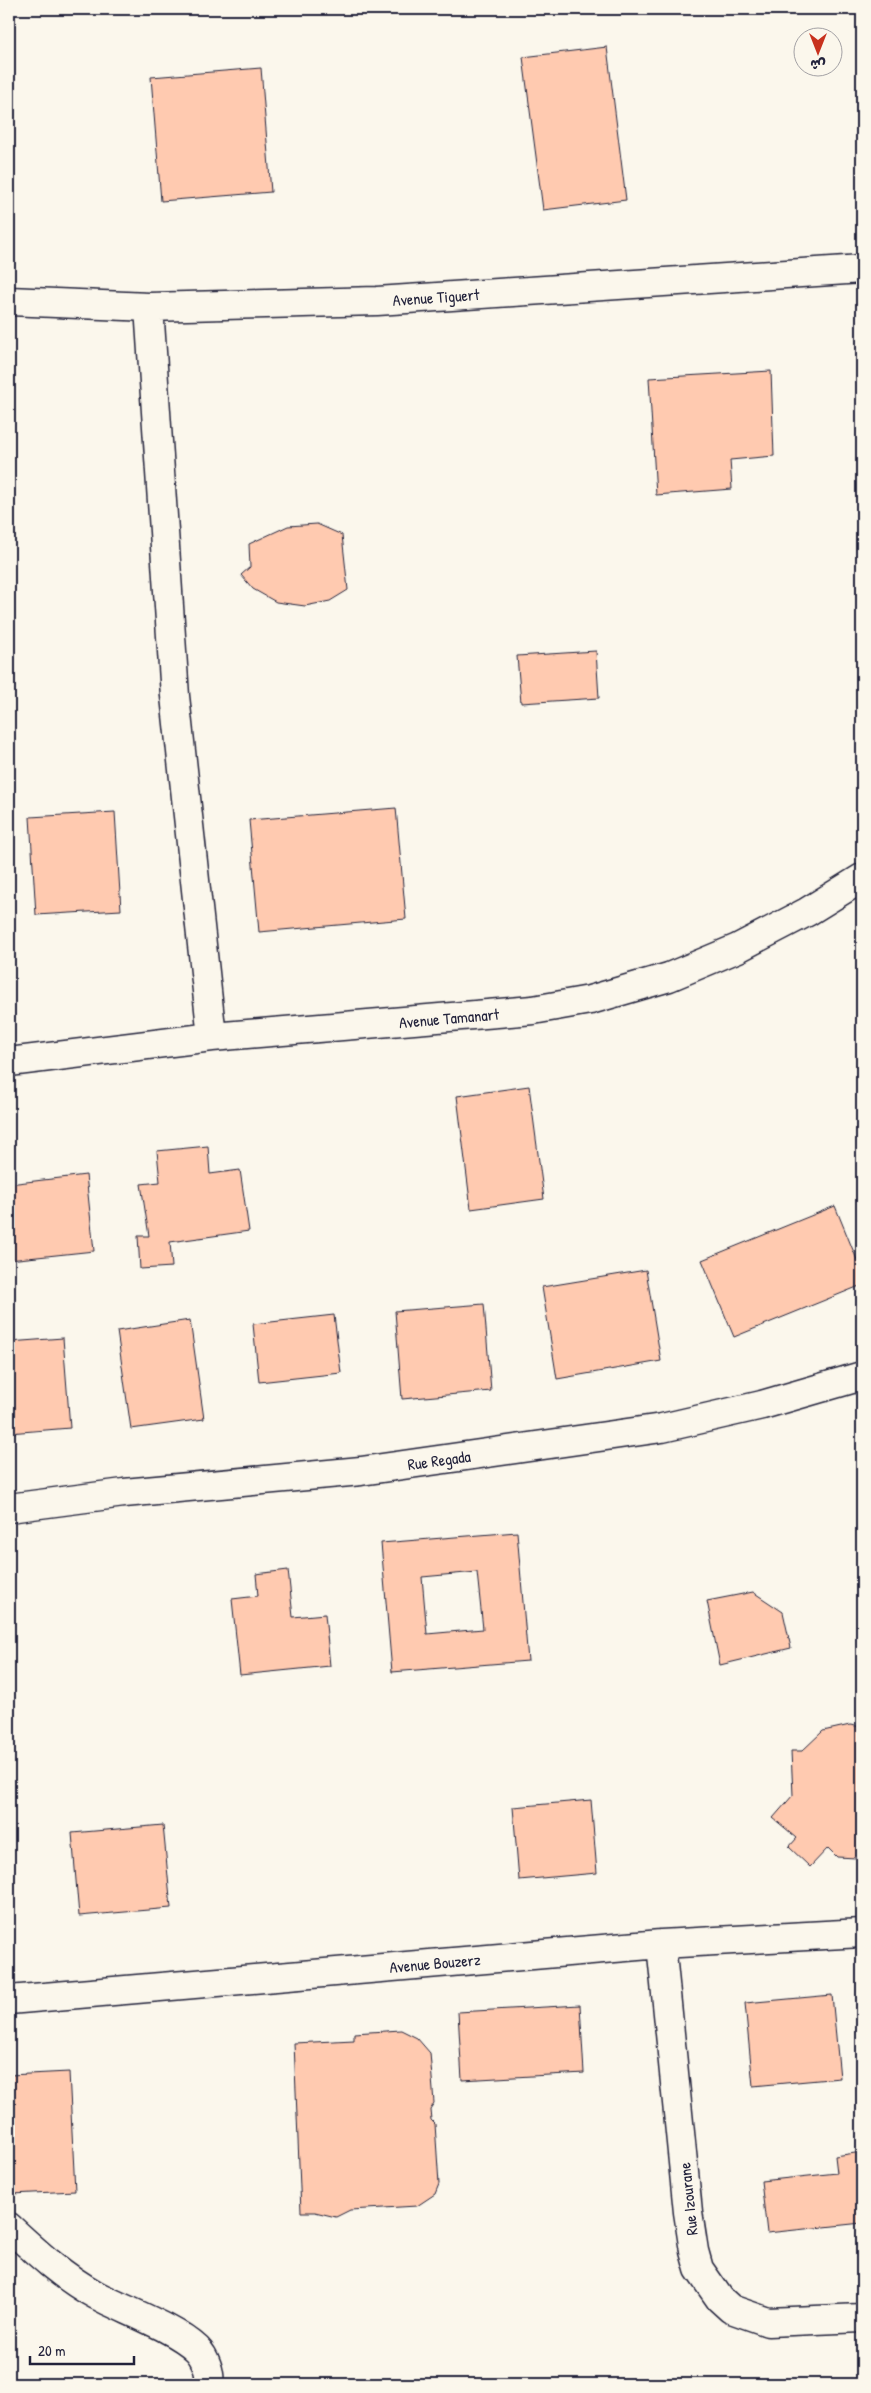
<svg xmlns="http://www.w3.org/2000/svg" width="871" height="2393" viewBox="0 0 871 2393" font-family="'Patrick Hand','Playpen Sans Arabic',sans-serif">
  <rect width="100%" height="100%" fill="#fbf7ec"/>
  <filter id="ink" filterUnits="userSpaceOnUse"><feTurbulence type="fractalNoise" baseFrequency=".02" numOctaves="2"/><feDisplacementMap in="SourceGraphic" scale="10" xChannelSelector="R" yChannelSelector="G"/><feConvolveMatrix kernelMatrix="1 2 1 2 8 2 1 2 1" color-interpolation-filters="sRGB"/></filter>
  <g filter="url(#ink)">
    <!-- building -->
    <path fill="#ffcab0" stroke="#22223b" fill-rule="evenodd" d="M 607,47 L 626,200 L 543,210 L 523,57 Z
      M 261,68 L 271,192 L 161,201 L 151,77 Z
      M 771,371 L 774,456 L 730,460 L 732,489 L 656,495 L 649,378 Z
      M 317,524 L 342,535 L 348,590 L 330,601 L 305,606 L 276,602 L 253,589 L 241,575 L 250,567 L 249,544 L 288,526 Z
      M 596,651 L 599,698 L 521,703 L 517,656 Z
      M 396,808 L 406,919 L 259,932 L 249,820 Z
      M 115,812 L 121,910 L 36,915 L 30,817 Z
      M 529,1086 L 544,1199 L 471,1209 L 457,1096 Z
      M 208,1146 L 210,1174 L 240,1170 L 249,1231 L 170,1242 L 172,1267 L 140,1269 L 138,1236 L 149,1236 L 141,1184 L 160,1182 L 157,1151 Z
      M 86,1175 L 94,1251 L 9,1260 L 9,1184 Z
      M 835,1206 L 862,1272 L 862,1285 L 734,1337 L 702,1260 Z
      M 646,1270 L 661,1361 L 557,1379 L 542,1287 Z
      M 484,1304 L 491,1391 L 402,1399 L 395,1311 Z
      M 334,1315 L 341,1373 L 259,1382 L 253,1324 Z
      M 190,1320 L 204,1419 L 131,1429 L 117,1331 Z
      M 63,1338 L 70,1428 L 9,1433 L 9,1342 Z
      M 517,1532 L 528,1661 L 392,1672 L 381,1543 ZM 477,1572 L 483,1629 L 427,1634 L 422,1577 Z
      M 288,1570 L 293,1617 L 325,1614 L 330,1666 L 240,1675 L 232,1599 L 258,1596 L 256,1574 Z
      M 753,1592 L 783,1612 L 791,1648 L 720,1665 L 707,1601 Z
      M 850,1725 L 862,1727 L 862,1856 L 856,1858 L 837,1857 L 828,1848 L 810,1867 L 789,1847 L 797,1838 L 773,1818 L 793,1795 L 791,1751 L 802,1751 L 823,1731 Z
      M 591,1800 L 597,1873 L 519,1880 L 513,1807 Z
      M 163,1825 L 171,1908 L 79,1916 L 72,1833 Z
      M 832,1995 L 840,2078 L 753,2086 L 745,2003 Z
      M 580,2005 L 584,2073 L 462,2080 L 458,2012 Z
      M 401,2030 L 417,2038 L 430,2053 L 434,2103 L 430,2109 L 431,2120 L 435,2124 L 439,2184 L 435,2194 L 417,2206 L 350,2210 L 336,2217 L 315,2212 L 301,2212 L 294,2043 L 354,2040 L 354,2033 Z
      M 69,2072 L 75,2191 L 12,2194 L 10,2164 L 9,2164 L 9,2075 Z
      M 862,2152 L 862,2223 L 767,2233 L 761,2181 L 837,2173 L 835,2156 Z"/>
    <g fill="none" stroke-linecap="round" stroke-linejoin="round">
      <defs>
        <path id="street" d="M 9,301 L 149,307 L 377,301 L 862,269
          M 149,307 L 175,696 L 212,1037
          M 9,1062 L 212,1037 L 533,1010 L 590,1000 L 669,977 L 738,948 L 807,912 L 862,878
          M 9,1508 L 124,1493 L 361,1471 L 662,1428 L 762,1405 L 862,1376
          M 661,1944 L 688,2212 L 694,2251 L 699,2269 L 720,2299 L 731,2309 L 768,2322 L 862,2318
          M 9,2000 L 661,1944 L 862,1933
          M 9,2227 C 36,2252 63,2277 96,2295 C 124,2310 175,2328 197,2349 C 205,2357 211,2373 209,2384"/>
      </defs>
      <!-- street casing -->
      <use href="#street" stroke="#22223b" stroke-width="31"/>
      <!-- street -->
      <use href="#street" stroke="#fbf7ec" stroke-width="28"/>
    </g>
  </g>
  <g text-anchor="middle" stroke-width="4" stroke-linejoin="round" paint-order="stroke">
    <!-- street labels -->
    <g font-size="16" fill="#22223b" stroke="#fbf7ec">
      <text transform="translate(436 297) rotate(-4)" y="6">Avenue Tiguert</text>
      <text transform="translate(449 1018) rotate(-5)" y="6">Avenue Tamanart</text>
      <text transform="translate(439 1460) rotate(-8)" y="6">Rue Regada</text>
      <text transform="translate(435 1963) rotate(-5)" y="6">Avenue Bouzerz</text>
      <text transform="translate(688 2199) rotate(-96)" y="6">Rue Izourane</text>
    </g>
  </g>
  <!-- margin -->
  <rect width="871" height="2393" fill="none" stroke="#fbf7ec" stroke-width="30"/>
  <rect x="15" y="15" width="841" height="2363" fill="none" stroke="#22223b" stroke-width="2" filter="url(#ink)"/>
  <!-- north arrow -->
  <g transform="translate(818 52) rotate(180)"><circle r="24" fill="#fbf7ec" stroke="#a4a2a5"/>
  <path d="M0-4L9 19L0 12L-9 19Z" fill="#c8321e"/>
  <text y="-8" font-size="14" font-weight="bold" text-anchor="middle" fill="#22223b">ش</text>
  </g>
  <!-- scale -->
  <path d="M30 2356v8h104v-8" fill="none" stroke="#22223b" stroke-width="2.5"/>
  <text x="38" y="2356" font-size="15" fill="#22223b" stroke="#fbf7ec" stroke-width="4" paint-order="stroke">20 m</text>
</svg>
